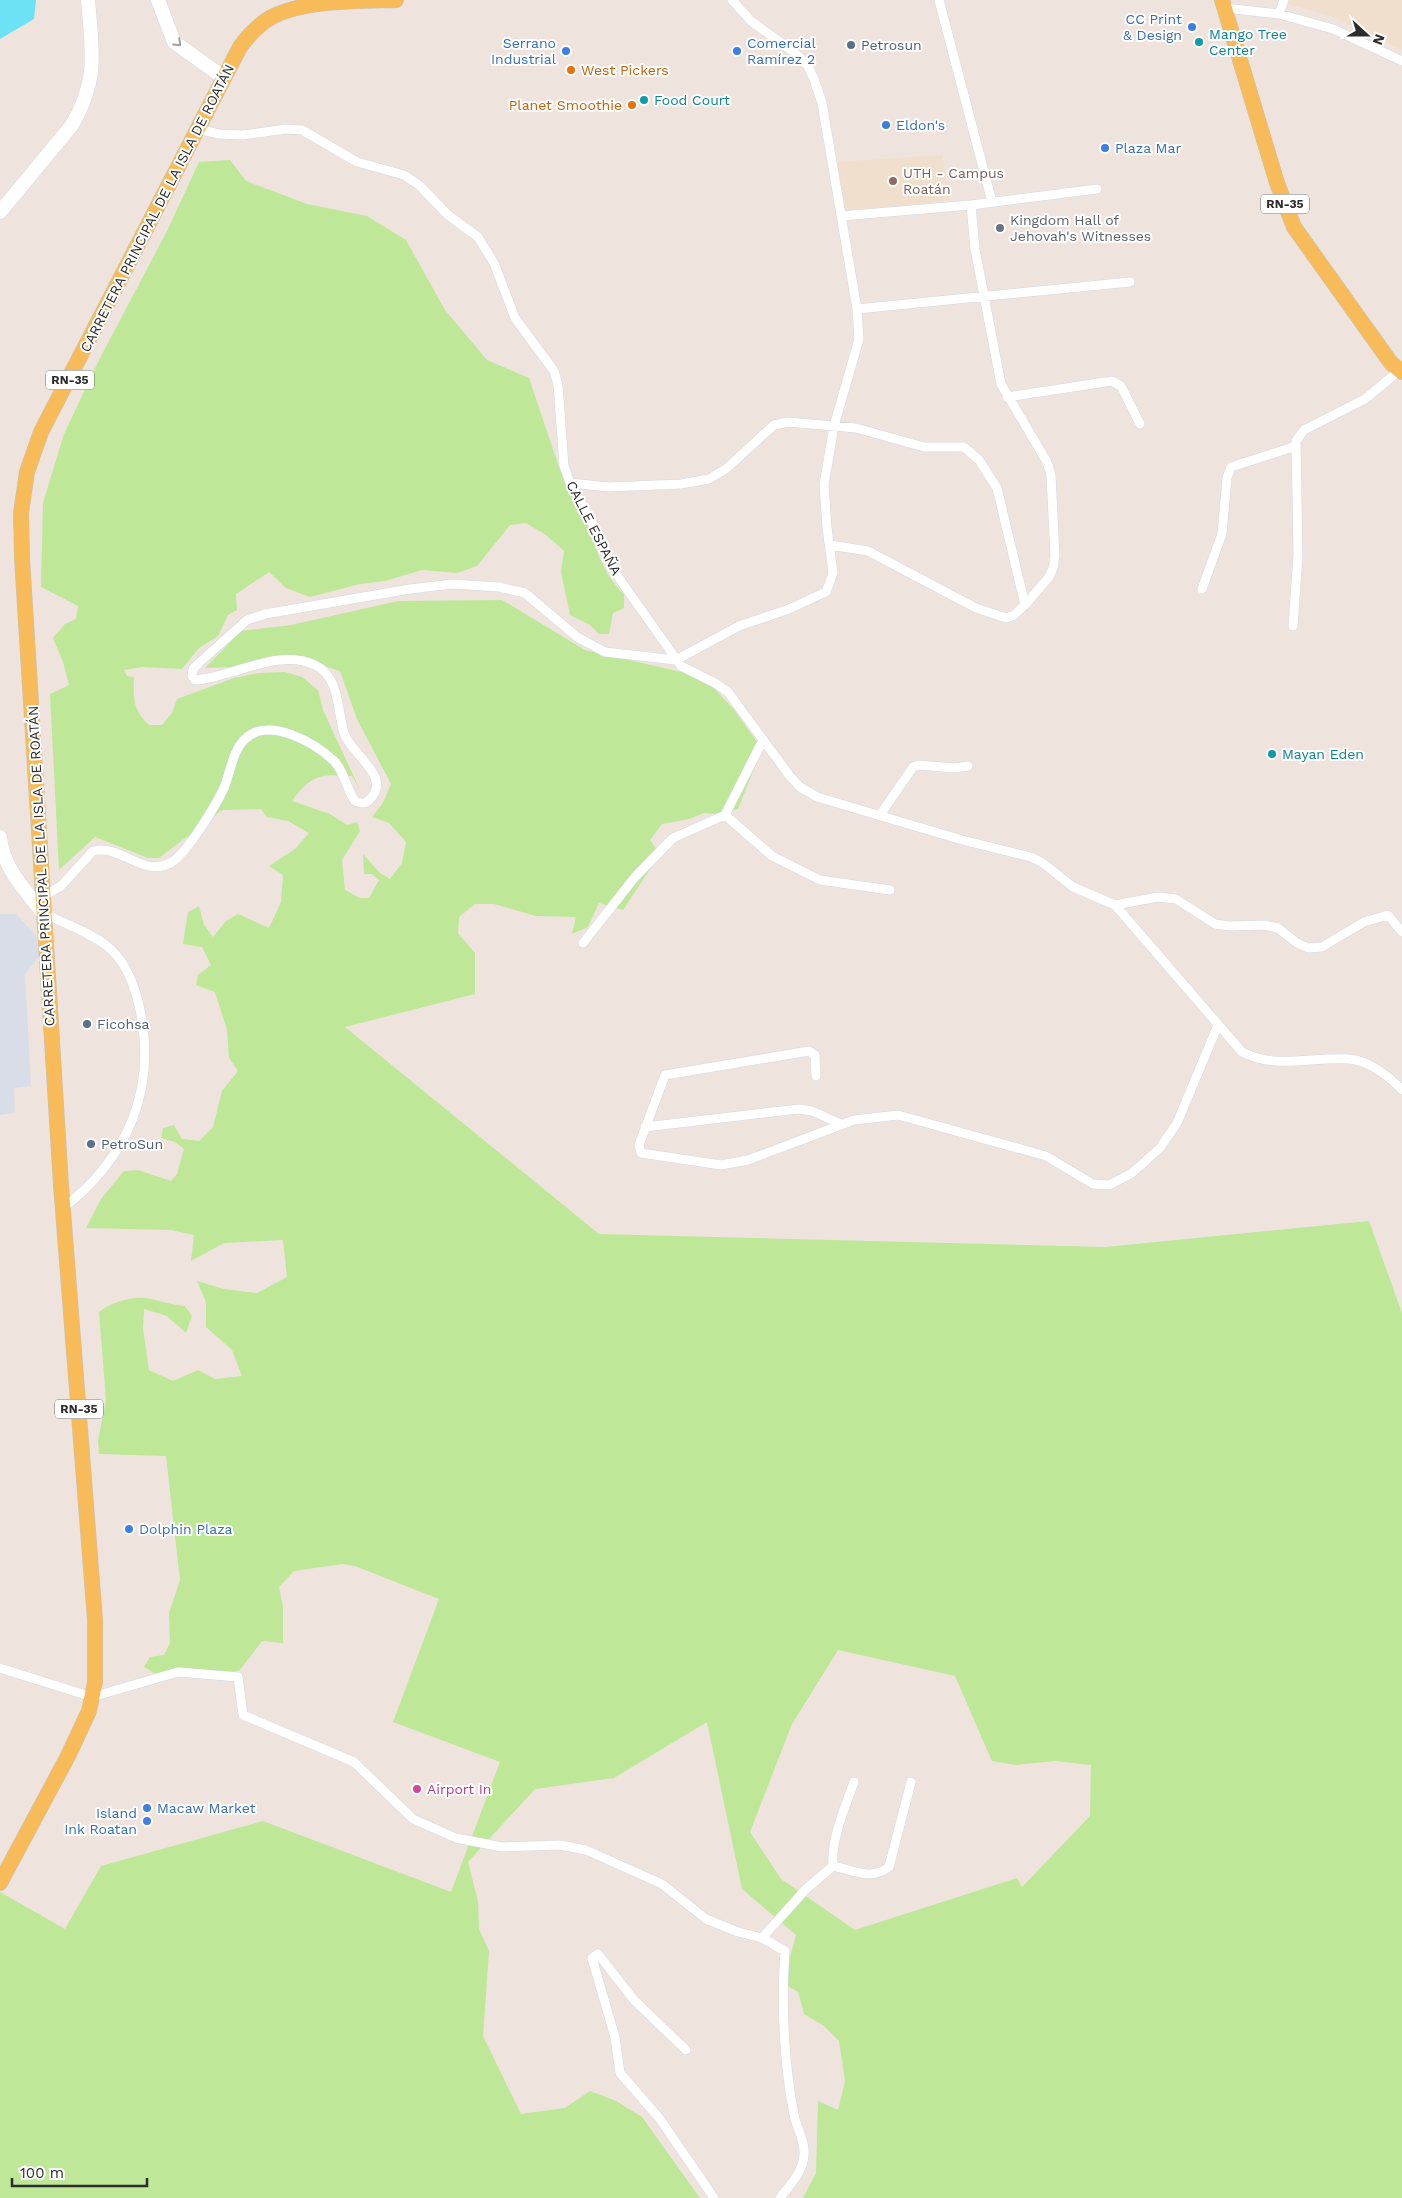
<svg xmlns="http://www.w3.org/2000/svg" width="1402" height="2198" viewBox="0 0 1402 2198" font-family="'Work Sans',sans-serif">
  <rect width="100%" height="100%" fill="#eee4dd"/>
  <!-- education -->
  <path fill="#f0dfcc" d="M 1288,0 L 1402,0 L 1402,50 L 1331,16 L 1287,4 Z
    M 942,155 L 950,200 L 844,212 L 836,162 Z"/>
  <!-- airport -->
  <path fill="#d9dde7" d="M 0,914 L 16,914 L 36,936 L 40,956 L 25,974 L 31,1086 L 14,1088 L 15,1113 L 0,1115 Z"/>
  <!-- green -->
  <path fill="#bee798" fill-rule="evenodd" d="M 230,160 L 246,181 L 307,204 L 367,216 L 406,240 L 445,310 L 487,360 L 529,378 L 560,470 C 591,504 588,560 624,594 L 624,608 L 613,613 L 609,634 L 599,634 L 590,625 L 570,615 L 561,572 L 564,551 L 546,535 L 526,523 L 510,525 L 477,566 L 457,573 L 422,570 L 385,581 L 360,584 L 310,597 L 286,588 L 269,572 L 236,594 L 237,610 L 228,615 L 218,636 L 199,648 L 182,669 L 142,667 L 124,670 L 127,676 L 134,677 C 133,697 133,711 149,725 L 162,725 L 172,713 L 177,699 L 234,678 L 258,673 L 285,672 L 302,677 L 318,690 L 323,710 L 360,790 L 352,776 C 320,774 311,775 292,801 L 330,814 L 347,825 L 357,822 L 360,831 L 342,860 L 345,890 L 360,898 L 369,898 L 379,880 L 372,874 L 364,874 L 363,854 L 380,873 L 390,879 L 402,863 L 406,842 L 389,823 L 372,817 L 383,803 L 391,784 L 357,719 L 340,671 L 293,656 L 233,667 L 205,668 L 241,631 L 291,625 L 398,601 L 502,600 L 585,650 L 686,673 L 715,689 L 735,711 L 762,749 L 738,809 L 716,814 L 704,813 L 689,819 L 662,824 L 650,840 L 660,854 L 623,910 L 599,903 L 588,927 L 572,934 L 576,917 L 536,916 L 494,904 L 475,904 L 459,917 L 458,933 L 475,953 L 475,994 L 345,1027 L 599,1234 L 1105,1247 L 1369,1221 L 1402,1313 L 1402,2198 L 803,2198 L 816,2173 L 818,2101 L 838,2110 L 845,2081 L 839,2041 L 824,2026 L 804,2014 L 798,1992 L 783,1983 L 796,1935 L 742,1889 L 707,1722 L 614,1778 L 535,1789 L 468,1862 L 478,1901 L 479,1929 L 489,1951 L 483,2036 L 521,2114 L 565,2108 L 590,2091 L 616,2101 L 642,2117 L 700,2198 L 0,2198 L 0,1892 L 65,1929 L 101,1866 L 263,1821 L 451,1892 L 500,1762 L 393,1722 L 439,1599 L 355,1566 L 342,1564 L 294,1571 L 279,1587 L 283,1606 L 283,1643 L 262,1641 L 240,1670 L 229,1673 L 156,1674 L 144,1667 L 150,1657 L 164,1655 L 170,1643 L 169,1613 L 180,1580 L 166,1456 L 99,1454 L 98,1441 L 106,1400 L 99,1312 C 110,1303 131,1296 146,1298 C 159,1300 171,1305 185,1306 L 192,1316 L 186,1333 L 167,1316 L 144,1309 L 143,1328 L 149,1370 L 173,1381 L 198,1370 L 215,1379 L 242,1376 L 232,1350 L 206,1327 L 206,1302 L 197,1281 L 224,1289 L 257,1293 L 287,1277 L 283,1240 L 224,1243 L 191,1261 L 194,1235 L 171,1230 L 86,1228 L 101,1199 L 124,1171 L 138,1170 L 171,1181 L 177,1174 L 184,1149 L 175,1142 L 161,1138 L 163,1128 L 174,1125 L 182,1139 L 199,1141 L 213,1127 L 222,1091 L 238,1071 L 229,1058 L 227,1030 L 215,992 L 196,985 L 198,975 L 211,965 L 202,947 L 183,944 L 188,912 L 199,906 L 204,925 L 213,937 L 226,921 L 238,914 L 269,928 L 281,902 L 283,875 L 269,866 L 295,849 L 309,833 L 288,821 L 267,817 L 261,809 L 222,810 L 159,858 L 148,858 L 95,837 L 59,870 L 50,694 L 69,685 L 63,662 L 53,638 L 65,624 L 76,619 L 78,606 L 41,587 L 43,503 L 64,434 L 99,360 L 167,231 L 199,162 ZM 838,1650 L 955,1676 L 992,1761 L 1016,1765 L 1055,1761 L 1091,1765 L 1090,1816 L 1022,1887 L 1017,1878 L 855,1930 L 781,1879 L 750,1832 L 792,1724 Z"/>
  <!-- water -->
  <path fill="#6ce3f4" d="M 0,0 L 36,0 L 34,19 L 0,39 Z"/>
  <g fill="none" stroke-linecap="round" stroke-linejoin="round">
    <defs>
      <path id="street" d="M 939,0 L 992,202
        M 1225,8 L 1279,14 L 1333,29 L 1402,61
        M 1279,14 L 1284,0
        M 197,129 L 219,134 L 243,135 L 286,129 L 302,130 L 357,162 L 404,175 L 419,185 L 448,215 L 478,237 L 494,263 L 515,318 L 554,371 L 558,385 L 564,466 L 570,483 L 601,539 L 614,571 L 681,666 L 715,683 L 728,692 L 789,775 L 800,787 L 817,797 L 962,840 L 1031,857 L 1043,863 L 1073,887 L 1115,905 L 1242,1052 C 1277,1070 1312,1056 1349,1059 C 1368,1060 1390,1077 1402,1090
        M 841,216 L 971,205 L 1097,189
        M 857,309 L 1130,282
        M 1007,397 L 1112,381 L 1121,386 L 1140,424
        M 570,483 L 609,487 L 681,484 L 709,479 L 727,468 L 774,425 L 788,422 L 856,428 L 924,447 L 964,447 L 979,460 L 997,488 L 1025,605
        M 830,545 L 868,551 L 976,608 L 1006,618 L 1014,615 L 1025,605 L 1049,577 L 1053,568 L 1055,556 L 1051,475 L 1047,462 L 1001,384 L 975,249 L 971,205
        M 1202,589 L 1222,534 L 1227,478 L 1231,467 L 1296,446
        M 1293,626 L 1298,555 L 1296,441 L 1304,430 L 1365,399 L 1400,370
        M 725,815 L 772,856 L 820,880 L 890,890
        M 880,815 L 913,767 L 918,765 L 954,768 L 968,766
        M 44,896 L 61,886 L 93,851 C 122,844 143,879 172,862 C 187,853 216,805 224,788 C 230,773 233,750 245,739 C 269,716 315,743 334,761 C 345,772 346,789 355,801 C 361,804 365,804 369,800 C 394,777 350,754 344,733 C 337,710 340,677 315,665 C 278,647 232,678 195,680 L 192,676 L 193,669 L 199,663 L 247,620 L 265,614 L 410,589 L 452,584 L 499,587 L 525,593 L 577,637 L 605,652 L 676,660 L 739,626 L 789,609 L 826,592 L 833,573 L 827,528 L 824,485 L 834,426 L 859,339 L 857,309 L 822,103 L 814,79 L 808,66 L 794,52 L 751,21 L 732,0
        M 1115,905 L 1158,897 L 1176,899 L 1215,924 L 1230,926 L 1265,925 L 1278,928 L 1297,943 L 1308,948 L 1322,947 L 1364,922 L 1388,915 L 1402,932
        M 43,913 C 64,923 89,932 107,946 C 125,960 134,984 139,1005 C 158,1088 129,1157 62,1209
        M 583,943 L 635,877 L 673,838 L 725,815 L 763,740
        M 816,1076 L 815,1055 L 809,1051 L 665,1075 L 639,1145 L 641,1153 L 721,1165 L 748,1160 L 854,1120 L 898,1115 L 1046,1156 L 1093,1184 L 1109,1185 L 1132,1173 L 1160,1148 L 1177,1123 L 1218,1025
        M 645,1127 L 799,1109 L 812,1111 L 841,1124
        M 0,1668 L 92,1697 L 178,1672 L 238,1677 L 243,1715 L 354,1762 L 413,1819 L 456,1838 L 502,1847 L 560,1845 L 586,1850 L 662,1884 L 706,1919 L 738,1932 L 762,1938 L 785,1951 C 781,2003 784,2063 794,2115 C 797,2129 805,2140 804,2155 C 803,2172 790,2185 780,2198
        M 833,1866 C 853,1870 871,1881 889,1867 L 911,1782
        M 833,1866 C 831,1838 845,1808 854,1782
        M 762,1938 L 806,1889 L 833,1866
        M 686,2050 L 634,2000 L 598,1954 L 592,1958 L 615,2037 L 620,2073 L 660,2119 L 714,2198"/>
      <path id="secondary" d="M 158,0 L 174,42 L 223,77
        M 0,212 L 72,125 C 99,79 92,51 88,0
        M 0,837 C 2,866 25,890 43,913"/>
      <path id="primary" d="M 1222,0 L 1277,183 L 1294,227 L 1391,363 L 1402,372
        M 0,1883 L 68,1756 L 89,1711 L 95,1682 L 95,1620 L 61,1185 L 22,558 L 21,513 L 27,472 L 41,432 L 240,47 C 248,36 258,25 270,18 C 302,0 360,1 396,0"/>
    </defs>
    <!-- street casing -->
    <use href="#street" stroke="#d2d9e5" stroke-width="10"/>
    <!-- secondary casing -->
    <use href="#secondary" stroke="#d2d9e5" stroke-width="15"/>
    <!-- primary casing -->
    <use href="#primary" stroke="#c4c4c4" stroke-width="16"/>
    <!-- street -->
    <use href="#street" stroke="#fff" stroke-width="9"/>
    <!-- secondary -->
    <use href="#secondary" stroke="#fff" stroke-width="14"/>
    <!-- primary -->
    <use href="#primary" stroke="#f7bc59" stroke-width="15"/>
  </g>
  <!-- one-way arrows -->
  <defs><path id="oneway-chevron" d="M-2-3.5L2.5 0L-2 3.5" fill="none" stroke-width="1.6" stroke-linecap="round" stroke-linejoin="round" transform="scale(1.25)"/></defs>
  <use stroke="#a0a0a0" href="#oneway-chevron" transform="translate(178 43) rotate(44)"/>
  <!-- markers -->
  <g fill="#3f7fe0" stroke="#fff" stroke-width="2">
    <circle cx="1192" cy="27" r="5"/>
    <circle cx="566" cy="51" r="5"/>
    <circle cx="737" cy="51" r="5"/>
    <circle cx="886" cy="125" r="5"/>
    <circle cx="1105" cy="148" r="5"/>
    <circle cx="129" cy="1529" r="5"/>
    <circle cx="147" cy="1808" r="5"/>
    <circle cx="147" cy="1821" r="5"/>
  </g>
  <g fill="#0f9aa8" stroke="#fff" stroke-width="2">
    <circle cx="1199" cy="42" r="5"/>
    <circle cx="644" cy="100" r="5"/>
    <circle cx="1272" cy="754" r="5"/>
  </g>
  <g fill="#5c6f8a" stroke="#fff" stroke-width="2">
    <circle cx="851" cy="45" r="5"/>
    <circle cx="87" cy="1024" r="5"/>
    <circle cx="91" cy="1144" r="5"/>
  </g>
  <g fill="#e8710a" stroke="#fff" stroke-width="2">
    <circle cx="571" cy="70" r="5"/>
    <circle cx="632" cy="105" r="5"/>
  </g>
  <circle fill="#8d6e63" stroke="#fff" stroke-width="2" cx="893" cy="181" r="5"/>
  <circle fill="#6b7280" stroke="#fff" stroke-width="2" cx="1000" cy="228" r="5"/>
  <circle fill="#d1479c" stroke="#fff" stroke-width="2" cx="417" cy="1789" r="5"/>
  <g text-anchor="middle" stroke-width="4" stroke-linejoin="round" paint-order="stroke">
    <!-- shield labels -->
    <g fill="#fff" stroke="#6b6b6b" stroke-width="1">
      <rect x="1261" y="194.5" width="48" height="19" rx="4"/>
      <rect x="46" y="370.5" width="48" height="19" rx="4"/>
      <rect x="55" y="1399.5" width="48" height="19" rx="4"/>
    </g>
    <g font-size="12" font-weight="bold" fill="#2c2c2c">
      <text x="1285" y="208">RN-35</text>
      <text x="70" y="384">RN-35</text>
      <text x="79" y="1413">RN-35</text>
    </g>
    <!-- shop labels -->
    <g font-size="14" fill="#366cbe" stroke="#fff" text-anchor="start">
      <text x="1182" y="24" text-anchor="end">CC Print<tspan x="1182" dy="16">&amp; Design</tspan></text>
      <text x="556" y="48" text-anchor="end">Serrano<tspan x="556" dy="16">Industrial</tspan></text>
      <text x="747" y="48">Comercial<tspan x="747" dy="16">Ramírez 2</tspan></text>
      <text x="896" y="130">Eldon's</text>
      <text x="1115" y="153">Plaza Mar</text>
      <text x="139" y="1534">Dolphin Plaza</text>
      <text x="157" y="1813">Macaw Market</text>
      <text x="137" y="1818" text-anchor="end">Island<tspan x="137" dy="16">Ink Roatan</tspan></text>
    </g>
    <!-- culture labels -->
    <g font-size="14" fill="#0d838f" stroke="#fff" text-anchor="start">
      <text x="1209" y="39">Mango Tree<tspan x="1209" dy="16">Center</tspan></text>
      <text x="654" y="105">Food Court</text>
      <text x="1282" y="759">Mayan Eden</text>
    </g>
    <!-- service labels -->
    <g font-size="14" fill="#4e5e75" stroke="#fff" text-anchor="start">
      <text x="861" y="50">Petrosun</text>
      <text x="97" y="1029">Ficohsa</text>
      <text x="101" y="1149">PetroSun</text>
    </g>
    <!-- food labels -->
    <g font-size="14" fill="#c56008" stroke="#fff" text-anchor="start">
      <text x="581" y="75">West Pickers</text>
      <text x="622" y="110" text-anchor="end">Planet Smoothie</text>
    </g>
    <!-- education labels -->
    <g font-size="14" fill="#785e54" stroke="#fff" text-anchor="start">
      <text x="903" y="178">UTH - Campus<tspan x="903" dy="16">Roatán</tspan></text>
    </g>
    <!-- street labels -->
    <g font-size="14" fill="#2c2c2c" stroke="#fff">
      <text transform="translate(157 208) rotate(-63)" y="5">CARRETERA PRINCIPAL DE LA ISLA DE ROATÁN</text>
      <text transform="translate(594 528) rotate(63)" y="5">CALLE ESPAÑA</text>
      <text transform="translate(41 866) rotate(-93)" y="5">CARRETERA PRINCIPAL DE LA ISLA DE ROATÁN</text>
    </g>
    <!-- worship labels -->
    <g font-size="14" fill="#5b616d" stroke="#fff" text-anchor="start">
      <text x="1010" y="225">Kingdom Hall of<tspan x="1010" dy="16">Jehovah's Witnesses</tspan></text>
    </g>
    <!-- hotel labels -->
    <g font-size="14" fill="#b23c85" stroke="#fff" text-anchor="start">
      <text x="427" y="1794">Airport In</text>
    </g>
  </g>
  <!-- north arrow -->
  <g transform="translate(1367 35) rotate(111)" stroke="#ffffff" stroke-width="4" paint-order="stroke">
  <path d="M0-4L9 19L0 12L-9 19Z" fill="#2c2c2c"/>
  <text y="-8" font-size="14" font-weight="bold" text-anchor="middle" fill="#2c2c2c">N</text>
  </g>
  <!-- scale -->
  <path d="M12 2178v8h135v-8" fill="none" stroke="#2c2c2c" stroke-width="2.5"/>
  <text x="20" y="2178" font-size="15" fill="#2c2c2c" stroke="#ffffff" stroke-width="4" paint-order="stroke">100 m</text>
</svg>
